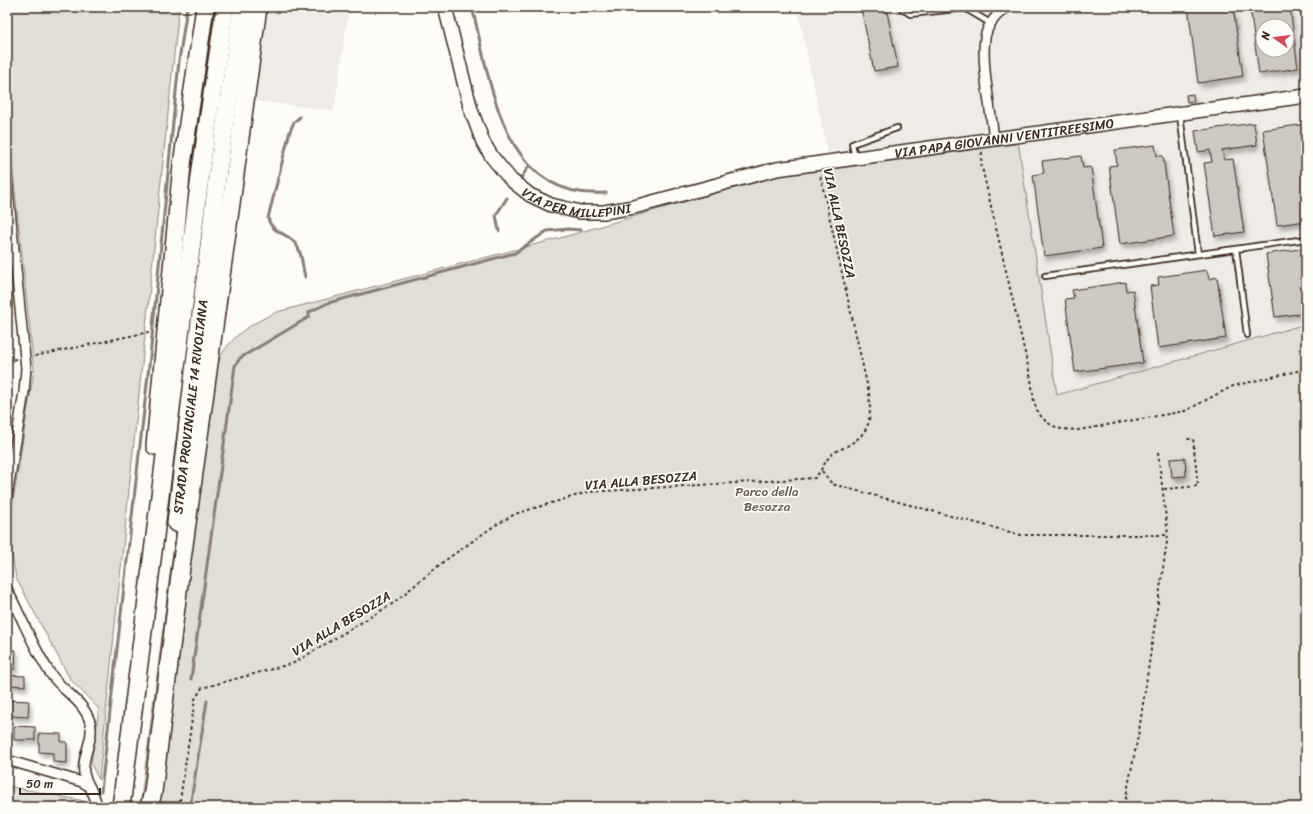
<svg xmlns="http://www.w3.org/2000/svg" width="1313" height="814" viewBox="0 0 1313 814" font-family="Sriracha,sans-serif">
  <defs>
    <filter id="shadow"><feDropShadow dx="2.5" dy="4.5" stdDeviation="2" flood-color="#0004"/></filter>
  </defs>
  <rect width="100%" height="100%" fill="#fdfcf7"/>
  <filter id="ink" filterUnits="userSpaceOnUse"><feTurbulence type="fractalNoise" baseFrequency=".025" numOctaves="2"/><feDisplacementMap in="SourceGraphic" scale="8" xChannelSelector="R" yChannelSelector="G"/><feConvolveMatrix kernelMatrix="1 2 1 2 8 2 1 2 1" color-interpolation-filters="sRGB"/></filter>
  <g filter="url(#ink)">
    <!-- built -->
    <path fill="#efece7" fill-rule="evenodd" d="M 263,7 L 349,7 L 334,111 L 249,100 Z
      M 797,7 L 1306,7 L 1306,336 L 1056,396 L 830,165 ZM 1263,26 L 1287,26 L 1287,50 L 1263,50 Z"/>
    <!-- green -->
    <path fill="#e1ded7" stroke="#8e847a" d="M 7,7 L 179,7 L 99,780 L 91,764 L 99,709 L 70,679 L 16,578 L 8,533 L 34,370 L 7,115 Z
      M 1017,135 L 1057,395 L 1306,324 L 1306,807 L 140,807 L 181,489 L 220,357 C 234,333 253,323 277,312 L 560,238 L 800,168 Z
      M 7,786 L 84,801 L 83,807 L 7,807 Z"/>
    <g fill="none" stroke-linecap="round" stroke-linejoin="round">
      <!-- stream -->
      <path stroke="#887d74" stroke-width="3" d="M 472,7 C 491,82 502,201 606,193
        M 300,117 L 294,122 L 290,131 L 268,218 C 271,232 284,232 293,241 C 302,249 302,265 305,277
        M 521,178 L 529,166
        M 499,231 L 496,215 L 507,198
        M 191,679 L 235,366 L 240,358 L 309,317 L 309,312 L 328,303 L 515,253 L 547,231 L 568,229 L 581,230
        M 101,791 L 150,357 L 179,61 L 187,7
        M 190,807 L 207,701"/>
    </g>
    <!-- building -->
    <path fill="#cdc8c2" stroke="#3b2a1e" fill-rule="evenodd" filter="url(#shadow)" d="M 861,7 L 886,7 L 898,67 L 874,71 Z
      M 1188,7 L 1233,7 L 1243,76 L 1198,83 Z
      M 1250,7 L 1290,7 L 1298,68 L 1259,74 ZM 1263,26 L 1287,26 L 1287,50 L 1263,50 Z
      M 1193,94 L 1194,101 L 1187,102 L 1186,95 Z
      M 1254,123 L 1257,145 L 1222,150 L 1224,160 L 1233,159 L 1244,232 L 1215,236 L 1204,163 L 1212,162 L 1210,150 L 1198,152 L 1195,131 Z
      M 1306,124 L 1306,221 L 1277,225 L 1263,130 Z
      M 1155,145 L 1157,156 L 1163,156 L 1174,236 L 1120,244 L 1109,166 L 1117,165 L 1115,150 Z
      M 1081,156 L 1083,168 L 1091,167 L 1102,248 L 1044,256 L 1033,175 L 1044,173 L 1042,161 Z
      M 1306,248 L 1306,313 L 1275,317 L 1266,254 Z
      M 1207,270 L 1209,279 L 1217,277 L 1226,338 L 1158,348 L 1150,286 L 1159,285 L 1158,277 Z
      M 1125,282 L 1126,291 L 1133,290 L 1143,363 L 1075,372 L 1065,299 L 1074,298 L 1072,290 Z
      M 1185,458 L 1186,476 L 1172,477 L 1170,459 Z
      M 7,650 L 16,650 L 15,669 L 7,668 Z
      M 7,675 L 25,676 L 25,686 L 7,685 Z
      M 10,700 L 29,701 L 28,717 L 10,716 Z
      M 14,726 L 35,727 L 35,740 L 14,740 Z
      M 39,733 L 61,734 L 61,742 L 67,742 L 67,763 L 53,762 L 53,753 L 39,752 Z"/>
    <g fill="none" stroke-linecap="round" stroke-linejoin="round">
      <defs>
        <path id="lane" d="M 900,7 L 910,14 L 965,8 L 990,23
          M 1180,115 L 1198,254
          M 855,157 L 852,144 L 897,128
          M 1236,249 L 1247,335
          M 1045,276 L 1306,239"/>
        <path id="street" d="M 994,139 C 991,111 981,64 985,38 C 987,25 997,13 1008,7
          M 7,180 L 26,368 L 24,392 L 7,496
          M 7,589 C 21,616 33,647 50,673 C 62,691 84,701 90,722 C 95,739 81,756 84,773 C 87,786 96,794 97,807
          M 7,760 L 82,782 L 90,787"/>
        <g id="secondary">
          <path id="s1" d="M 445,7 L 471,110 L 483,142 L 492,157 L 511,180 L 530,195 L 551,205 L 580,212 L 604,212 L 634,207 L 777,169 L 1306,96"/>
        </g>
        <g id="highway">
          <path d="M 155,446 L 182,165 L 205,7"/>
          <path id="s2" d="M 176,523 L 218,171 L 242,7"/>
          <path d="M 121,807 L 201,169 L 225,7"/>
          <path d="M 149,807 L 153,792 L 181,567 L 258,7"/>
        </g>
      </defs>
      <!-- lane casing -->
      <use href="#lane" stroke="#3b2a1e" stroke-width="8"/>
      <!-- street casing -->
      <use href="#street" stroke="#3b2a1e" stroke-width="12"/>
      <!-- secondary casing -->
      <use href="#secondary" stroke="#3b2a1e" stroke-width="16"/>
      <!-- highway casing -->
      <use href="#highway" stroke="#3b2a1e" stroke-width="20"/>
      <!-- path -->
      <path stroke="#3b2a1e" stroke-width="2" stroke-dasharray="3 3" stroke-linecap="butt" d="M 982,152 L 981,163 L 1031,379 L 1034,402 L 1037,410 L 1043,419 L 1051,425 L 1061,429 L 1079,430 L 1185,411 L 1233,386 L 1306,369
        M 35,356 L 149,332
        M 7,360 L 17,359
        M 1158,452 L 1168,535
        M 822,471 L 832,484 L 1021,535 L 1168,535 L 1139,731 L 1124,807
        M 1164,489 L 1198,486 L 1193,439 L 1185,439
        M 179,807 L 195,699 L 202,688 L 294,663 L 392,604 L 443,562 L 494,526 L 515,514 L 588,492 L 815,478 C 821,471 824,464 829,457 C 833,452 842,449 847,446 C 872,432 871,418 869,393 L 820,175"/>
      <!-- lane -->
      <use href="#lane" stroke="#fdfcf7" stroke-width="4.5"/>
      <!-- street -->
      <use href="#street" stroke="#fdfcf7" stroke-width="9"/>
      <!-- secondary -->
      <use href="#secondary" stroke="#fdfcf7" stroke-width="13"/>
      <!-- highway -->
      <use href="#highway" stroke="#fdfcf7" stroke-width="17"/>
    </g>
  </g>
  <g text-anchor="middle" stroke-width="3.5" stroke-linejoin="round" paint-order="stroke">
    <!-- street labels -->
    <g font-size="13" fill="#3b2a1e" stroke="#fdfcf7">
      <text dy="5" stroke="none"><textPath href="#s1" startOffset="697">VIA PAPA GIOVANNI VENTITREESIMO</textPath></text>
      <text dy="5" stroke="none"><textPath href="#s1" startOffset="260">VIA PER MILLEPINI</textPath></text>
      <text transform="translate(840 223) rotate(78)" y="5">VIA ALLA BESOZZA</text>
      <text dy="5" stroke="none"><textPath href="#s2" startOffset="117">STRADA PROVINCIALE 14 RIVOLTANA</textPath></text>
      <text transform="translate(641 480) rotate(-5)" y="5">VIA ALLA BESOZZA</text>
      <text transform="translate(341 623) rotate(-31)" y="5">VIA ALLA BESOZZA</text>
    </g>
    <!-- park labels -->
    <g font-size="13" fill="#64574c" stroke="#fdfcf7">
      <text x="767" y="496">Parco della<tspan x="767" dy="15">Besozza</tspan></text>
    </g>
  </g>
  <!-- margin -->
  <rect width="1313" height="814" fill="none" stroke="#fdfcf7" stroke-width="24"/>
  <rect x="12" y="12" width="1289" height="790" fill="none" stroke="#3b2a1e" stroke-width="1.5" filter="url(#ink)"/>
  <!-- north arrow -->
  <g transform="translate(1275 38) rotate(284)"><circle r="19" fill="#fdfcf7" stroke="#afa8a0"/>
  <path d="M0-3L7 15L0 10L-7 15Z" fill="#d1495b"/>
  <text y="-6" font-size="11" font-weight="bold" text-anchor="middle" fill="#3b2a1e">N</text>
  </g>
  <!-- scale -->
  <path d="M20 788v6h80v-6" fill="none" stroke="#3b2a1e" stroke-width="2"/>
  <text x="26" y="788" font-size="12" fill="#3b2a1e" stroke="#fdfcf7" stroke-width="3" paint-order="stroke">50 m</text>
</svg>
